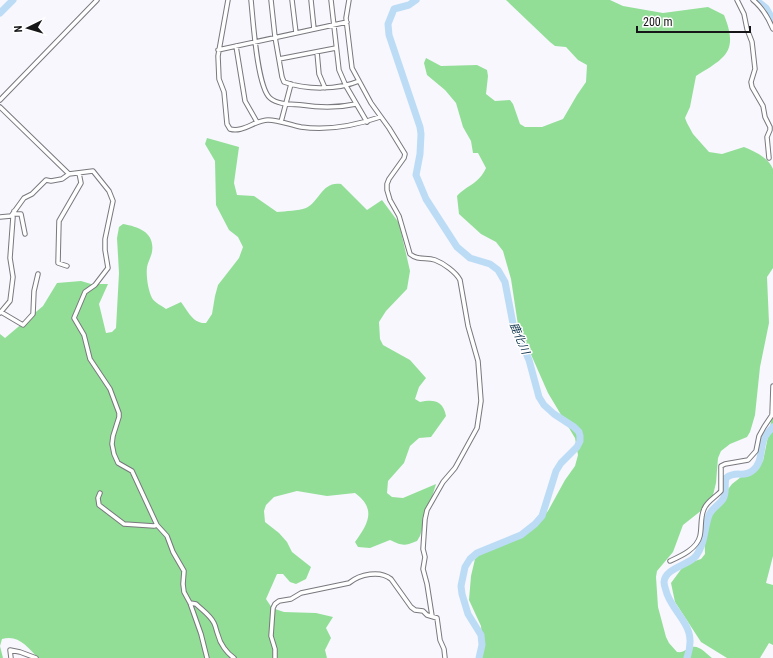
<svg xmlns="http://www.w3.org/2000/svg" width="773" height="658" viewBox="0 0 773 658" font-family="'Roboto Condensed','Noto Sans JP',sans-serif">
  <rect width="100%" height="100%" fill="#f8f7fe"/>
  <!-- forest -->
  <path fill="#92de97" d="M 506,0 L 610,0 L 623,6 L 663,13 L 708,7 L 724,15 C 739,52 725,58 696,76 L 690,107 L 685,118 L 687,123 L 693,134 L 709,152 L 722,154 L 744,147 C 754,151 769,158 773,169 L 773,268 L 767,277 L 769,323 L 760,367 L 755,415 L 750,432 L 747,437 L 730,444 L 721,451 L 718,458 L 716,483 L 713,495 L 702,510 L 683,525 L 673,552 L 657,571 L 656,577 L 658,607 L 666,637 L 669,643 L 677,652 C 685,653 686,648 692,647 C 699,645 707,654 712,658 L 476,658 L 480,650 L 482,638 L 481,626 L 469,600 L 471,576 L 475,559 L 483,550 L 493,547 L 536,524 L 548,511 L 565,480 L 575,466 L 578,455 L 575,438 L 548,393 L 518,325 L 511,279 L 503,251 L 496,242 L 481,234 L 459,214 L 457,196 C 467,185 479,184 486,168 L 478,153 L 473,153 L 471,141 L 463,127 L 456,103 L 445,90 L 427,75 L 424,63 L 426,58 L 441,66 L 477,65 L 487,70 L 488,76 L 486,94 L 495,101 L 510,100 L 513,104 L 520,124 L 525,127 L 542,127 L 563,119 L 577,95 L 586,82 L 587,65 L 578,60 L 566,47 L 555,46 L 550,42 Z
    M 207,138 L 239,147 L 234,183 L 237,195 L 254,196 L 277,212 C 286,211 298,211 306,208 C 320,201 322,181 341,184 L 367,210 L 382,200 L 399,223 L 410,271 L 407,289 L 386,311 L 379,322 L 380,339 L 383,345 L 410,360 L 426,378 L 419,387 L 415,399 L 420,402 C 433,399 443,400 446,416 L 431,437 L 419,438 L 410,446 L 404,463 L 388,481 L 387,493 L 392,497 L 403,498 L 436,484 L 420,536 L 417,541 C 405,546 402,546 390,540 L 370,548 L 358,547 L 355,542 C 368,524 377,509 355,493 L 327,496 L 297,491 L 274,497 L 266,505 L 264,511 L 265,522 L 279,533 L 287,542 L 292,552 L 311,567 L 306,579 L 296,584 L 290,582 L 283,574 L 277,574 L 266,599 L 272,608 L 284,612 L 316,613 L 333,617 L 326,628 L 331,638 L 325,650 L 327,658 L 38,658 C 28,647 18,634 2,639 L 0,646 L 3,658 L 0,658 L 0,334 L 5,338 L 43,306 L 57,283 L 81,281 L 91,284 L 108,284 L 99,304 L 106,333 L 112,332 L 116,328 L 119,273 L 117,238 L 119,227 L 123,224 C 140,227 155,233 152,252 C 151,257 148,262 147,267 C 146,276 148,290 152,298 C 154,302 162,306 166,309 L 181,302 C 188,311 193,324 206,323 L 212,314 L 215,296 L 218,285 L 239,258 L 243,247 L 238,237 L 229,230 L 216,205 L 215,161 L 205,144 Z
    M 773,412 L 773,556 L 766,583 L 773,585 L 773,645 L 769,643 L 760,658 L 727,658 L 701,642 L 675,602 L 671,583 L 685,564 L 701,559 L 705,554 L 704,521 L 732,484 L 741,477 L 756,470 L 763,461 Z"/>
  <g fill="none" stroke-linecap="round" stroke-linejoin="round">
    <!-- river -->
    <path stroke="#bcdcf6" stroke-width="7" d="M 416,0 L 409,5 L 394,9 L 388,24 L 389,35 L 420,127 L 421,134 L 420,154 L 416,175 L 426,199 L 457,247 L 470,258 L 490,264 L 498,270 L 505,282 L 514,329 L 520,339 L 529,360 L 539,397 L 544,405 L 554,414 L 574,427 L 579,432 L 580,436 L 580,441 L 577,447 L 561,463 L 556,471 L 542,516 L 535,524 L 521,535 L 477,553 L 470,559 L 465,567 L 461,586 L 462,594 L 468,614 L 481,635 L 482,645 L 479,658
      M 756,0 L 766,8 L 773,20
      M 0,13 L 13,0
      M 687,658 C 698,626 677,619 667,594 C 666,590 664,586 664,582 C 665,568 689,565 696,556 C 705,544 704,529 709,515 C 712,508 719,505 723,499 C 727,492 724,485 726,478 C 736,470 743,478 752,471 C 762,464 760,452 763,442 C 764,436 769,431 773,427"/>
    <defs>
      <path id="minor" d="M 228,0 L 218,56 L 219,79 L 224,92 L 227,124 L 230,129 C 243,133 255,120 268,120 C 279,120 290,125 301,127 C 329,131 354,126 380,117
        M 251,0 C 253,19 257,87 270,98 C 278,105 292,104 302,105 C 321,108 338,108 356,104
        M 271,0 L 275,37 L 282,77 L 284,82 C 306,90 338,90 359,81
        M 292,0 L 296,33
        M 311,0 L 314,29
        M 331,0 L 339,70 L 346,86 L 367,122
        M 349,0 L 346,18 L 352,68 L 371,103 L 389,128 L 405,154 L 404,158 L 389,179 L 387,184 L 387,190 L 390,200 L 399,216 L 410,254 C 418,261 426,257 435,260 C 443,263 456,272 460,280 L 468,326 L 478,361 L 481,401 L 477,428 L 455,468 L 443,482 L 427,510 L 425,519 L 423,549 L 425,557 L 423,569 L 427,584 L 432,616
        M 737,0 L 744,14 L 747,29 L 752,42 L 755,69 L 751,82 L 752,87 L 763,106 L 765,117 L 770,127 L 770,130 L 767,137 L 769,158
        M 753,0 C 763,8 768,17 773,29
        M 236,46 L 245,101 L 257,122
        M 218,50 L 347,22
        M 317,52 L 319,74 L 325,88
        M 279,59 L 336,48
        M 0,100 L 97,0
        M 0,107 L 69,174
        M 281,122 L 291,84
        M 14,211 L 15,214 L 21,214 L 25,234
        M 0,217 L 11,216 L 24,198 L 32,194 L 46,180 L 51,181 L 62,179 L 69,174 L 93,171 L 109,191 L 113,201 L 105,239 L 105,250 L 108,268 L 95,285 L 85,292 L 74,318 L 84,335 L 90,359 L 110,389 L 119,413 L 119,417 L 113,436 L 112,444 L 114,454 L 118,463 L 132,471 L 157,525 L 167,536 L 173,552 L 184,571 L 183,584 L 184,592 L 190,603 L 201,634 L 207,658
        M 67,266 L 58,263 L 59,221 L 81,183 L 79,173
        M 1,312 L 23,325 L 33,314 L 34,291 L 38,274
        M 0,313 L 10,301 L 13,277 L 10,258 L 13,217 L 12,215
        M 100,493 L 98,498 L 99,505 L 124,524 L 154,526 L 157,525
        M 670,561 C 681,556 697,549 700,536 C 702,527 700,518 704,509 C 707,501 716,497 721,491 L 721,466 L 725,464 L 748,460 L 756,451 L 759,436 L 764,427 L 772,415 L 773,386
        M 190,603 L 196,604 C 202,610 210,615 214,623 C 216,627 216,630 218,635 C 220,644 227,653 234,658
        M 11,658 L 10,650 L 20,652 L 36,658
        M 275,658 L 275,649 L 271,636 L 273,608 L 275,604 L 279,601 L 291,599 L 301,593 L 349,583 C 360,574 380,570 391,579 L 411,607 L 415,610 L 423,611 L 427,615 L 437,618 L 440,640 L 444,649 L 445,658"/>
    </defs>
    <!-- minor casing -->
    <use href="#minor" stroke="#78787d" stroke-width="5.5"/>
    <!-- minor -->
    <use href="#minor" stroke="#fff" stroke-width="3.5"/>
  </g>
  <g text-anchor="middle" stroke-width="3" stroke-linejoin="round" paint-order="stroke">
    <!-- water labels -->
    <g font-size="11" font-style="italic" fill="#0e334c" stroke="#fff">
      <text transform="translate(520 338) rotate(67)" y="4">鹿化川</text>
    </g>
  </g>
  <!-- north arrow -->
  <g transform="translate(28 28) rotate(265)" stroke="#ffffff" stroke-width="3" paint-order="stroke">
  <path d="M0-3L7 15L0 10L-7 15Z" fill="#161517"/>
  <text y="-6" font-size="11" font-weight="bold" text-anchor="middle" fill="#161517">N</text>
  </g>
  <!-- scale -->
  <path d="M637 26v6h113v-6" fill="none" stroke="#161517" stroke-width="2"/>
  <text x="643" y="26" font-size="12" fill="#161517" stroke="#ffffff" stroke-width="3" paint-order="stroke">200 m</text>
</svg>
